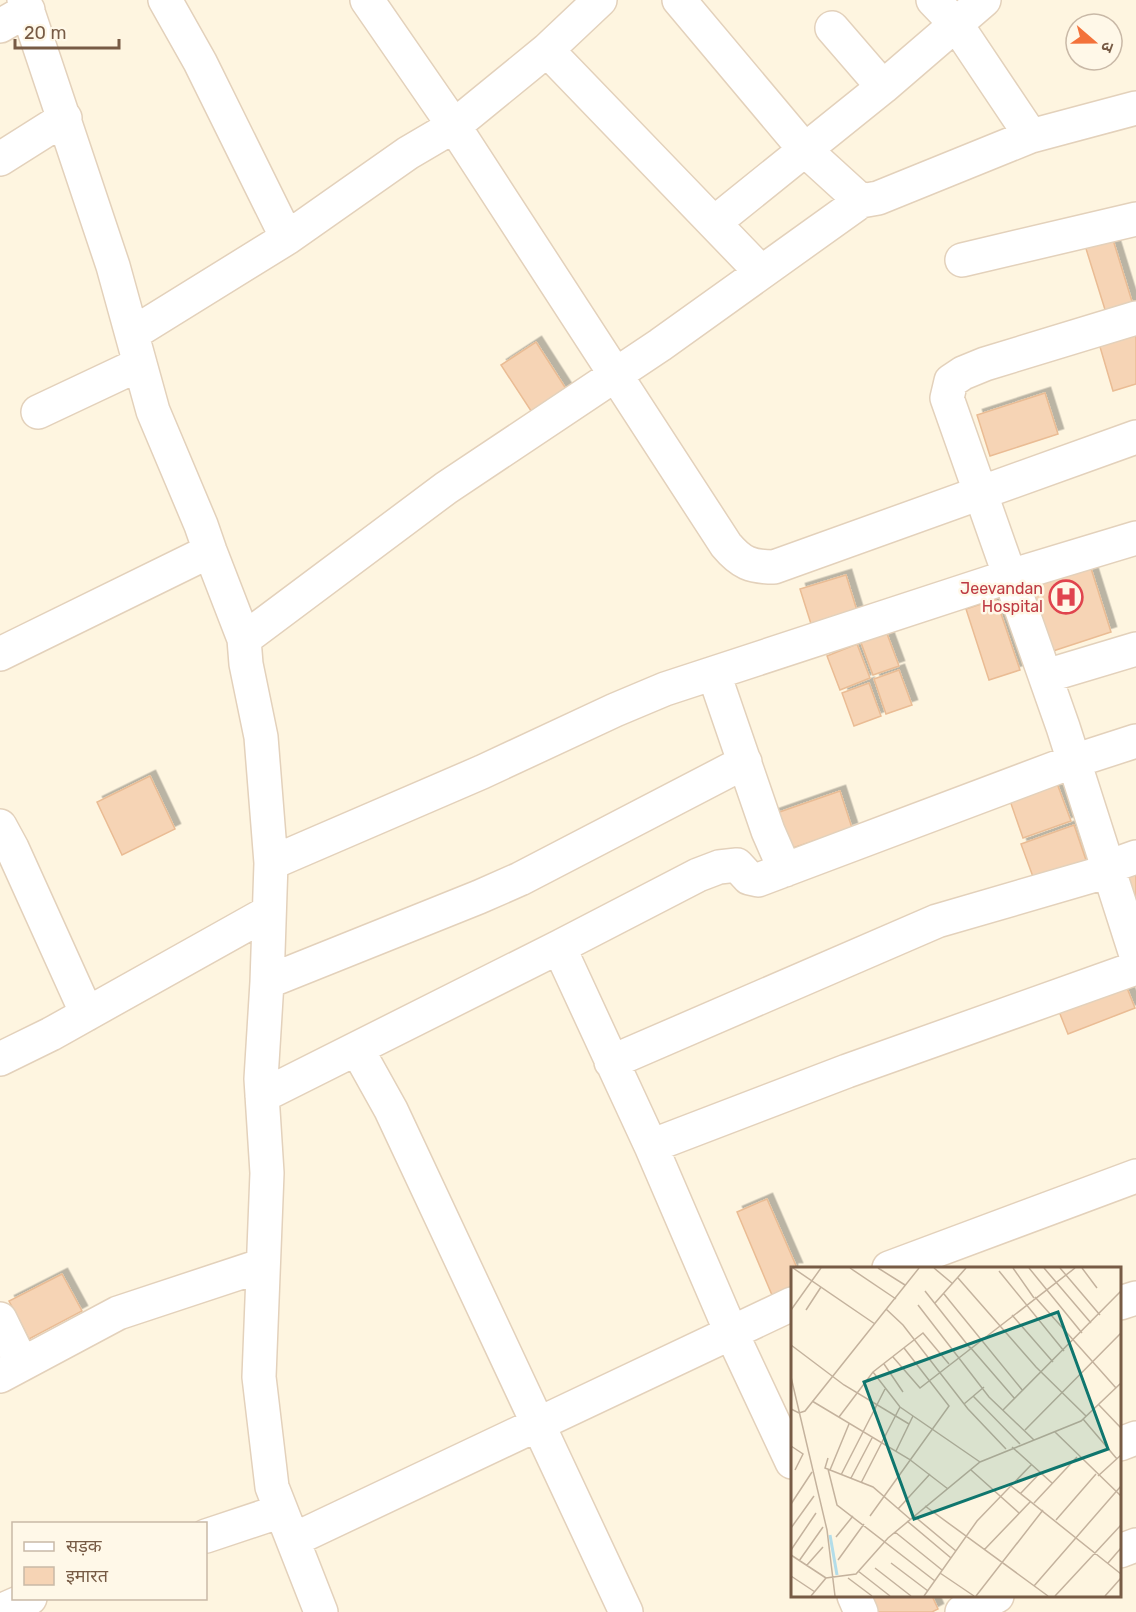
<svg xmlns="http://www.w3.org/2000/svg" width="1136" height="1612" viewBox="0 0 1136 1612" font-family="Rubik,'Noto Sans Devanagari',sans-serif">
  <defs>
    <filter id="shadow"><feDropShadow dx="5.5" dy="-5.5" stdDeviation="0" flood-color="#0004"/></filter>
  </defs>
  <rect width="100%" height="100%" fill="#fef5e0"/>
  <!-- building -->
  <path fill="#f6d4b5" stroke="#eabc94" stroke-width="1.5" filter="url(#shadow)" d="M 1110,230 L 1134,308 L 1107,316 L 1083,239 Z
    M 1136,328 L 1136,384 L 1113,391 L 1098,340 Z
    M 536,342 L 570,395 L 535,417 L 501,365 Z
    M 1045,393 L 1058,434 L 990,456 L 977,415 Z
    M 1089,562 L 1111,632 L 1050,652 L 1027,582 Z
    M 846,575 L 858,614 L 812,627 L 800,589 Z
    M 996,599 L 1020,670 L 989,680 L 966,609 Z
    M 886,631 L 899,666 L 873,675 L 860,640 Z
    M 857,644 L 870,678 L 840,690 L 827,656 Z
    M 899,670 L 912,705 L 886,714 L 874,679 Z
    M 869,683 L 881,716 L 854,726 L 842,693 Z
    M 150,776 L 175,829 L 122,855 L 97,802 Z
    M 1055,778 L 1071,821 L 1023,838 L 1008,795 Z
    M 840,791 L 852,828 L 784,851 L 771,815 Z
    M 1074,825 L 1088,866 L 1036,885 L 1021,844 Z
    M 1136,864 L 1136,909 L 1122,868 Z
    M 1123,978 L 1135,1008 L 1068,1034 L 1056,1004 Z
    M 767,1199 L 797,1268 L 792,1268 L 792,1286 L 772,1295 L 737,1212 Z
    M 62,1274 L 82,1311 L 29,1339 L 9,1301 Z
    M 873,1596 L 932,1596 L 938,1609 L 932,1612 L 876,1612 L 870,1597 Z"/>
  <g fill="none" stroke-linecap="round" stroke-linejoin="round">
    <defs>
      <path id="minor" d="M 24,0 L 113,266 L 153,411 L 201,525 L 210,551 L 244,639 L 246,664 L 261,737 L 271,863 L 267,982 L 261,1079 L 267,1173 L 259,1377 L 272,1487 L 321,1612
        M 165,0 L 200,62 L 287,238
        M 367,0 L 454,126 L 726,545 C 741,563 751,567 774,567 L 1136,437
        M 679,0 L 805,150 L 861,201
        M 933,0 L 956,24 L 1031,136
        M 0,26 L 28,10
        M 832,28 L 883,87
        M 547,50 L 761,272
        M 0,159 L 65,118
        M 714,223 L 883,87 L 984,0
        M 962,260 L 1136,219
        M 1136,318 L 985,364 L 963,373 L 951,381 L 947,398 L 1063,727 L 1136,955
        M 132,334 L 287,238 L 408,153 L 454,126 L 547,50 L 600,0
        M 38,412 L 140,364
        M 244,639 L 446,488 L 660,345 L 861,201 L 878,198 L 1031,136 L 1136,108
        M 0,654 L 210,551
        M 714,674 L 768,831 L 785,870
        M 1046,676 L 1136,649
        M 0,826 L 12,848 L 87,1014
        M 271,863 L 482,772 L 615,710 L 665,689 L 1010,576 L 1136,538
        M 1108,867 L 1136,857
        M 559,947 L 651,1146 L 731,1332 L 792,1462
        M 267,982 L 479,897 L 520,879 L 745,762
        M 357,1049 L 391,1110 L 626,1612
        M 0,1059 L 51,1034 L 269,912
        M 611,1062 L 937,921 L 1109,871
        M 262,1096 L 559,947 L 698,875 L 719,867 L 737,865 L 749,878 L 758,880 L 1074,761 L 1136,741
        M 651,1146 L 847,1071 L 1136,968
        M 889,1268 L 1136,1176
        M 1120,1303 L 1136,1298
        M 0,1319 L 22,1364
        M 0,1376 L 118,1313 L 263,1265
        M 1120,1444 L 1136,1438
        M 206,1536 L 281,1511
        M 293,1540 L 792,1304
        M 1120,1551 L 1136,1545
        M 854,1596 L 861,1612
        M 0,1611 L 30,1598
        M 962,1612 L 997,1596"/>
    </defs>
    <!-- minor casing -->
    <use href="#minor" stroke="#e3d1bb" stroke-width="36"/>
    <!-- minor -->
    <use href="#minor" stroke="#fff" stroke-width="33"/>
  </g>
  <!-- icons -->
  <defs>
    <symbol id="hospital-ring" viewBox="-11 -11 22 22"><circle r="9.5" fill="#fff8e8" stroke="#e0444e" stroke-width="1.5"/><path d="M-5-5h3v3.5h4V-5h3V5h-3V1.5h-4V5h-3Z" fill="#e0444e"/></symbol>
  </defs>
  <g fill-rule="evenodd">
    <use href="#hospital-ring" x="1047" y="578" width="38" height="38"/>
  </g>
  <g text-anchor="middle" stroke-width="5" stroke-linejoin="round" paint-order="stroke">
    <!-- health labels -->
    <g font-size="16" fill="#be3a42" stroke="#fff8e8" text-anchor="end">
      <text x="1043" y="594">Jeevandan<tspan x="1043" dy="18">Hospital</tspan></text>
    </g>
  </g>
  <!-- overview -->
  <g transform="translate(791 1267)">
    <rect width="330" height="330" fill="#fef5e0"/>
    <path fill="none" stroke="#b3dde9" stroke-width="3" d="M 39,268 L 46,308"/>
    <path fill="none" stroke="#c4b29d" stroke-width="1.5" d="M 2,1 L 84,57M 59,1 L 105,32M 87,1 L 114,18M 143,1 L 162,17M 222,1 L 243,31M 238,1 L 291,66M 253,1 L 300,56M 269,1 L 309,48M 291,1 L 306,21M 208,4 L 273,84M 167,11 L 245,100 L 295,149M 134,24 L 179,81M 153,27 L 232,124M 244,30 L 325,121M 144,36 L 175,1M 127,38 L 198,130 L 243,173M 95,42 L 112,58 L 177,142 L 215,182M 0,43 L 30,1M 15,43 L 30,20M 221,48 L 262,95M 0,78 L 53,118 L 118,157M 179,80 L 224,132M 102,90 L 129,121 L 284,1M 93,97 L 112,125M 82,105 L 109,140 L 189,195M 0,110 L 36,263 L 44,329M 182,129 L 229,177M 21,134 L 118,192 L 157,222M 173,137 L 193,120M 308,138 L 330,161M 0,142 L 8,146 L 14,144 L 128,1M 212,143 L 330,24M 48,150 L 82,105 L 132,66 L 158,97M 292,152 L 326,192M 234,163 L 330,66M 264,165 L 330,229M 0,179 L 12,187 L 4,203M 221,180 L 261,216M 105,184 L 122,149M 37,191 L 34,201 L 82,220 L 119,252M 37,202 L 46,238 L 144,314M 39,203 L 58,157M 180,203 L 228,246M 50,208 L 94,122M 307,209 L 330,188M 60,211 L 81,171M 70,216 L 109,140M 220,219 L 330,307M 229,227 L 250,205M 243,236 L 286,190M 0,237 L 21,205M 134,239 L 257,329M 107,242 L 139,207M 79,249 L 158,139 L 113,81M 123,249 L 165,284M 265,253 L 305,207M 116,254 L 160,291M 0,261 L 23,229M 104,265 L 151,303M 45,270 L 62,249M 0,283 L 25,246M 193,283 L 240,234M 0,288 L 35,311M 47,293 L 73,257M 8,294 L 32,260M 100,296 L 137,324M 317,296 L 330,281M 16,298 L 32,280M 84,301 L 120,329M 67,304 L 99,329M 149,306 L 183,329M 0,309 L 24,325M 57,311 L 81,329M 243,319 L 330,219M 20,329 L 35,311 L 65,307 L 97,271 L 189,195 L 290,154 L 330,116M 133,329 L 186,254 L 241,197M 185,329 L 252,243M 264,329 L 330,258M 314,329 L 330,311"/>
    <path fill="#0f766e" fill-opacity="0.15" stroke="#0f766e" stroke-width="3" d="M 267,45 L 317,182 L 123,252 L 73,115 Z"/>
    <rect width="330" height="330" fill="none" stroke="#775b45" stroke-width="3"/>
  </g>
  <!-- legend -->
  <rect x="12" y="1522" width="195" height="78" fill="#fff8e8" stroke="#c9b9a7" stroke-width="1.5"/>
  <rect x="24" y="1542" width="30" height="9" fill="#ffffff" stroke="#c9b9a7" stroke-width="1.5"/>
  <text x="66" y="1552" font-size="18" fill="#775b45">सड़क</text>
  <rect x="24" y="1567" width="30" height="18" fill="#f6d4b5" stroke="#c9b9a7" stroke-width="1.5"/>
  <text x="66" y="1582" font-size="18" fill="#775b45">इमारत</text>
  <!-- north arrow -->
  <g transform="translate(1094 42) rotate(110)"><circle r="28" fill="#fff8e8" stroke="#c9b9a7" stroke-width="1.5"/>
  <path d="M0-4.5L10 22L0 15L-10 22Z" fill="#f3723a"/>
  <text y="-9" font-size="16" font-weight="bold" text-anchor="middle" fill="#775b45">उ</text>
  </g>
  <!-- scale -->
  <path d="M15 39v9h104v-9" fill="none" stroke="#775b45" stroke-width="3"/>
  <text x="24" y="39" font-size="18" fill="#775b45" stroke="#fff8e8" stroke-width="4.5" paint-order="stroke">20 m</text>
</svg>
